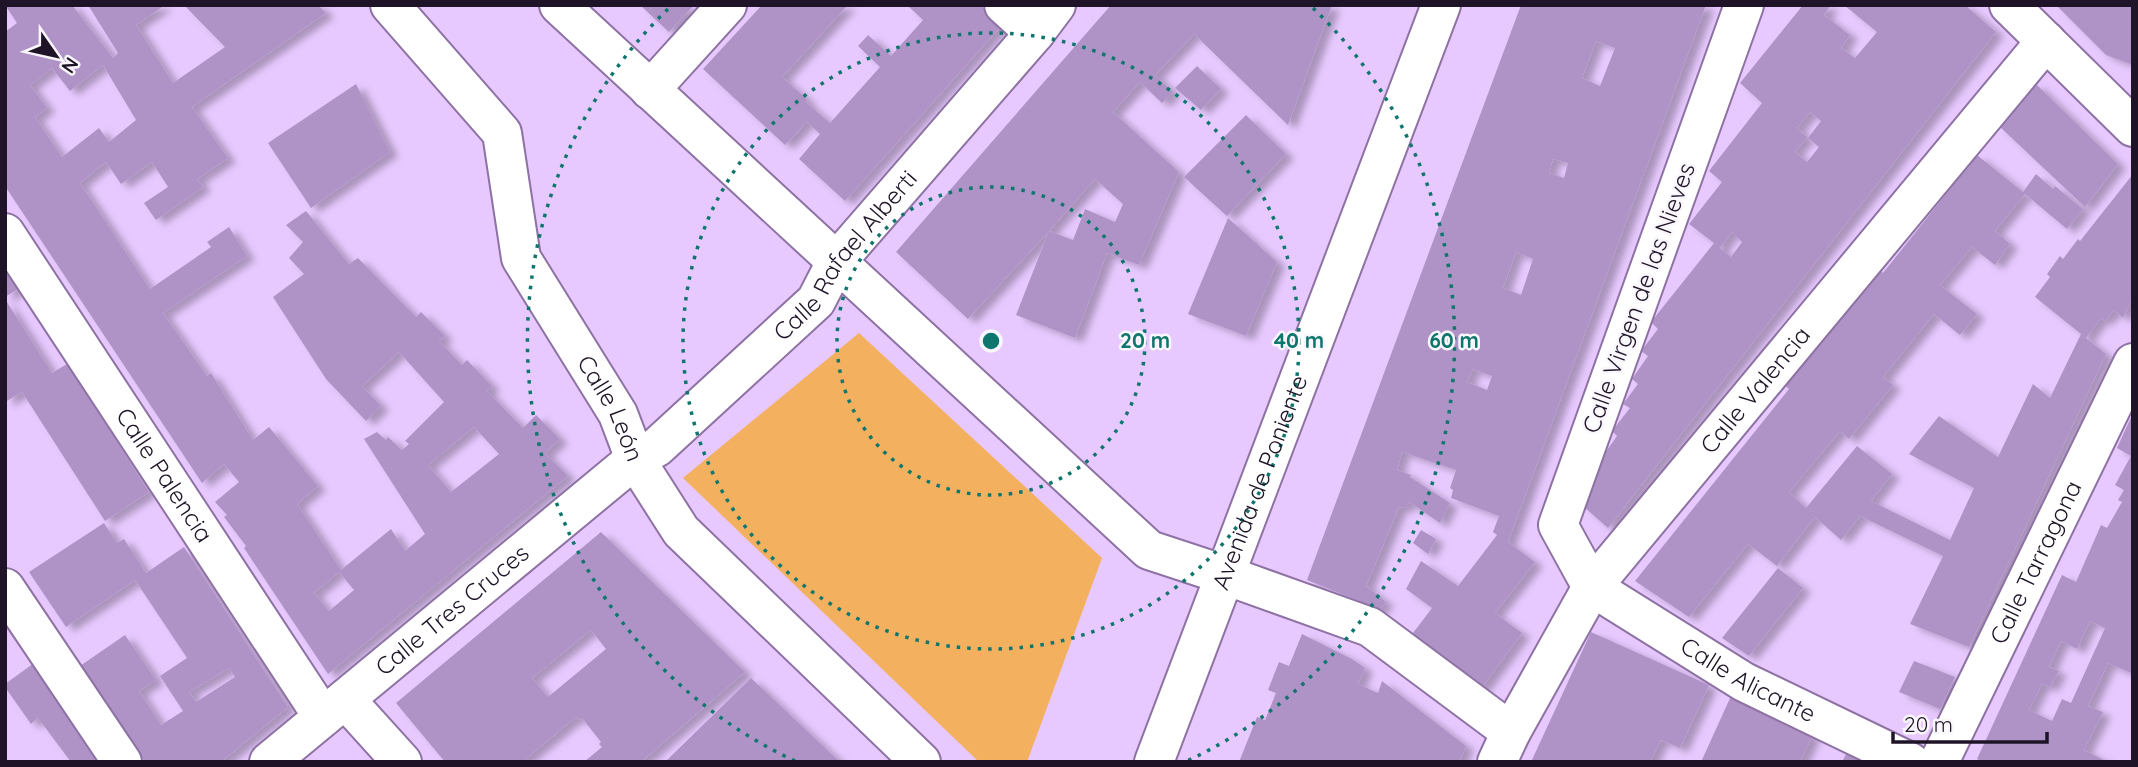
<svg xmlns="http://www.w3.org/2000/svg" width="2138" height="767" viewBox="0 0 2138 767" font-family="Quicksand,sans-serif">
  <defs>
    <filter id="shadow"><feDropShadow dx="8" dy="4.5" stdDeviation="3.5" flood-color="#0004"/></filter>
  </defs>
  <rect width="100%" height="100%" fill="#e7c9ff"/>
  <!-- green -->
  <path fill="#f3b05f" d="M 859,333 L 1102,558 L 1027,762 L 979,762 L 683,478 Z"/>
  <!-- building -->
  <path fill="#af93c6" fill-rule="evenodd" filter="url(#shadow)" d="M 5,5 L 72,5 L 113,58 L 118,53 L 88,5 L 165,5 L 136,25 L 173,83 L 225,47 L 184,5 L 318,5 L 326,13 L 192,107 L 228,158 L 197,179 L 203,187 L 156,220 L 144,203 L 168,187 L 152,162 L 121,184 L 106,162 L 80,183 L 150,289 L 211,247 L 207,242 L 229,227 L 247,256 L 163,313 L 207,376 L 211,373 L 253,440 L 269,427 L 318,486 L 297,504 L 341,570 L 391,529 L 405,551 L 425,534 L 364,439 L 377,432 L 386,440 L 388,437 L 402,450 L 409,444 L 405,441 L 444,402 L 399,352 L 362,386 L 381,406 L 366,421 L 326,379 L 273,297 L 304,274 L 289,258 L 303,242 L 286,225 L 306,211 L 349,264 L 358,258 L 416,317 L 421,312 L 445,336 L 439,341 L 462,365 L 467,360 L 492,386 L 487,391 L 523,428 L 536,415 L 560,439 L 545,453 L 568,476 L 328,674 L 244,548 L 246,546 L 224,517 L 227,515 L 215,502 L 239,482 L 224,464 L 202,483 L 5,186 L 5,32 L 17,23 ZM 103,65 L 136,120 L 109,142 L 99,128 L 62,157 L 35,117 L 47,108 L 30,85 L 52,68 L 70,91 ZM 474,427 L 499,454 L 451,492 L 428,465 ZM 339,572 L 354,590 L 329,611 L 314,593 Z
    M 640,5 L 694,5 L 669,32 Z
    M 762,5 L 848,5 L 782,77 L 808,100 L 806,102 L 830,123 L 880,67 L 858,46 L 868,35 L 891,56 L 923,20 L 907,5 L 980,5 L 1002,25 L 845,201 L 799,159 L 820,134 L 807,122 L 785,145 L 703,69 Z
    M 1111,5 L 1332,5 L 1288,125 L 1194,34 L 1155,75 L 1173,92 L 1162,103 L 1140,82 L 1113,112 L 1179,172 L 1139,265 L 1107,253 L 1075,338 L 1016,315 L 1049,231 L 968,319 L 896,252 ZM 1095,179 L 1123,204 L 1115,222 L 1085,209 L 1073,240 L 1049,231 Z
    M 1521,5 L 1706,5 L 1508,542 L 1535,562 L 1495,613 L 1522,633 L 1480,690 L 1410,637 L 1432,608 L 1406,589 L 1421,561 L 1458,586 L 1497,535 L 1493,532 L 1499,516 L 1451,498 L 1453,490 L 1450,488 L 1456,470 L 1402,452 L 1397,470 L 1411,475 L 1410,477 L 1450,503 L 1440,523 L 1409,502 L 1405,508 L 1399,507 L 1366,586 L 1386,602 L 1376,613 L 1359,601 L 1307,580 ZM 1596,41 L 1615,48 L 1600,86 L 1582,78 ZM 1553,159 L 1568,163 L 1564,178 L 1549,173 ZM 1516,252 L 1533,259 L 1521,295 L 1503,288 ZM 1473,369 L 1492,376 L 1487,390 L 1467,382 Z
    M 1803,5 L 1831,5 L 1824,15 L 1850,35 L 1841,48 L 1855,58 L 1877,32 L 1844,5 L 1965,5 L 1996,32 L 1608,528 L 1584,507 L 1602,457 L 1617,436 L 1612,431 L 1630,408 L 1623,404 L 1638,384 L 1632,379 L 1648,356 L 1641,351 L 1658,329 L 1651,322 L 1714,243 L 1689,224 L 1722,182 L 1709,171 L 1762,103 L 1740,83 ZM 1810,112 L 1821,121 L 1808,138 L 1819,147 L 1807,162 L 1795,152 L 1807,137 L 1797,128 ZM 1732,232 L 1742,242 L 1731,257 L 1720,248 Z
    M 2056,5 L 2133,5 L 2133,65 L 2106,55 Z
    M 1197,66 L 1221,89 L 1201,110 L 1175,88 Z
    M 2035,83 L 2118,164 L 2085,207 L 1999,126 Z
    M 356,84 L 390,152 L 311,208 L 268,143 Z
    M 1246,115 L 1286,154 L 1227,216 L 1184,177 Z
    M 1977,155 L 2023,192 L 2036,174 L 2053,189 L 2055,186 L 2083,209 L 2067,229 L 2025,194 L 1995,231 L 2010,244 L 1995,265 L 1972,247 L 1940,285 L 1977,314 L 1960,335 L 1934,314 L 1883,377 L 1893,385 L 1849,439 L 1840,431 L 1789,492 L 1806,508 L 1857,446 L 1892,474 L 1871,501 L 1950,540 L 1974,488 L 1909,454 L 1939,416 L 1998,457 L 2033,384 L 2050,398 L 2081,334 L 2035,297 L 2050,277 L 2047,274 L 2060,256 L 2063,259 L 2078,239 L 2080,241 L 2133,174 L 2133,297 L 2123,318 L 2114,310 L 2105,321 L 2101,318 L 2086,338 L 2106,354 L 1969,647 L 1910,624 L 1943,556 L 1860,516 L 1841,540 L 1815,517 L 1777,566 L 1748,544 L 1689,617 L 1635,581 L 1789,389 L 1784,385 L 1877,268 L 1883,273 Z
    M 1228,218 L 1277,262 L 1246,336 L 1188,314 Z
    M 5,269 L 18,289 L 5,297 Z
    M 5,299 L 52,373 L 67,364 L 149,492 L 105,521 L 22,392 L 5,402 Z
    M 2133,413 L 2133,674 L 2108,663 L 2088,706 L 2103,712 L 2084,750 L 2108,762 L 1982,762 L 1977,759 L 2062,575 L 2076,582 L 2101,525 L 2107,528 L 2122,502 L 2118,500 L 2124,490 L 2115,485 L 2131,456 L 2117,448 ZM 2090,621 L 2105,628 L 2071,703 L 2062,699 L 2052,721 L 2029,710 L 2042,684 L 2050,687 L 2059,671 L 2049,667 L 2061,641 L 2077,649 Z
    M 104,523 L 117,543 L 124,539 L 146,573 L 184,547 L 288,707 L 221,762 L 145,762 L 80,666 L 125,635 L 156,680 L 139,691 L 161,725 L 183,711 L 160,676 L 187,658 L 135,580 L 66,627 L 29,572 ZM 229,668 L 235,677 L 196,702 L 189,692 Z
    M 1421,530 L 1436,539 L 1428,554 L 1413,543 Z
    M 601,532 L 745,672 L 641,762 L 584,762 L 602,747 L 599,744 L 601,742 L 582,718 L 580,720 L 576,717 L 522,762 L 445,762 L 396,703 ZM 591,630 L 606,649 L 548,697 L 532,678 Z
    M 1778,568 L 1803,588 L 1749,656 L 1722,638 Z
    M 1591,632 L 1709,685 L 1680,748 L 1661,740 L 1650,762 L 1531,762 Z
    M 1302,634 L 1352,659 L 1365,668 L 1358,684 L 1378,693 L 1382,681 L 1466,746 L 1459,762 L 1239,762 L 1257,717 L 1265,720 L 1276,693 L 1268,690 L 1279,662 L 1289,666 Z
    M 37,661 L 107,762 L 71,762 L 38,718 L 31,724 L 5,687 L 5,684 Z
    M 1914,661 L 1955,677 L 1940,709 L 1899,692 Z
    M 751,678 L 840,762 L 665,762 Z
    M 1731,696 L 1813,734 L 1800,762 L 1701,762 Z
    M 1848,750 L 1873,762 L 1842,762 Z"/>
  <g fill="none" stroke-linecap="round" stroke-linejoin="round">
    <defs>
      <path id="pedestrian" d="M 650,90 L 727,5"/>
      <g id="minor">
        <path id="s1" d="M 390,5 L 502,133 L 521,258 L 618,414 L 635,459 L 681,531 L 921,762"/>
        <path d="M 559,5 L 1149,550 L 1225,575 L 1370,627 L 1511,732"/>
        <path d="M 1004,5 L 1035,33"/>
        <path id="s2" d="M 1744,5 L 1558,525 L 1592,587 L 1744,682 L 1910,762"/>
        <path d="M 2009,5 L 2133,127"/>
        <path id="s3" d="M 5,233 L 323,717"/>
        <path d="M 5,588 L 122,762"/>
        <path d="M 345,699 L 402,762"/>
        <path id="s4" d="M 269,762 L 635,459 L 657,447 L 816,301 L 836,262 L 1035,33 L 1056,5"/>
        <path id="s5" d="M 1497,762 L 1511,732 L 1592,587 L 2046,41"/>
        <path id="s6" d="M 1939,762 L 2133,363"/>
      </g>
      <g id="secondary">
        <path id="s7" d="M 1154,762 L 1441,5"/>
      </g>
    </defs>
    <!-- pedestrian casing -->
    <use href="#pedestrian" stroke="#8d72a3" stroke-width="42"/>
    <!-- minor casing -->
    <use href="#minor" stroke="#8d72a3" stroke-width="42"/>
    <!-- secondary casing -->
    <use href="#secondary" stroke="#8d72a3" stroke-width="42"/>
    <!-- pedestrian -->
    <use href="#pedestrian" stroke="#fff" stroke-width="38"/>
    <!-- minor -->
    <use href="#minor" stroke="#fff" stroke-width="38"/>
    <!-- secondary -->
    <use href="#secondary" stroke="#fff" stroke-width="38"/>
  </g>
  <!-- distance rings -->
  <g fill="none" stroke="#0f766e" stroke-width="3.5" stroke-dasharray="3.5 7">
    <circle cx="991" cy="341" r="154"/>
    <circle cx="991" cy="341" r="308"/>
    <path d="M795 761A463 463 0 0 1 669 8M1313 8A463 463 0 0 1 1187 761"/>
  </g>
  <g text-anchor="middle" stroke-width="5" stroke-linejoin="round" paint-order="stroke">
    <!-- street labels -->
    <g font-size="24" fill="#1f1427" stroke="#f9f6fc">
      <text dy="8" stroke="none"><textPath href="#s4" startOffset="770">Calle Rafael Alberti</textPath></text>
      <text transform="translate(1639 298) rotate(-70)" y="8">Calle Virgen de las Nieves</text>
      <text dy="8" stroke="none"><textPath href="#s5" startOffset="455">Calle Valencia</textPath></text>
      <text dy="8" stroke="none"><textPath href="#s1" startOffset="472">Calle León</textPath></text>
      <text dy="8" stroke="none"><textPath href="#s3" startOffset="290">Calle Palencia</textPath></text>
      <text dy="8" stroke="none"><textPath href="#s7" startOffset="299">Avenida de Poniente</textPath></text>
      <text dy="8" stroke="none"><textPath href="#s6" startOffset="222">Calle Tarragona</textPath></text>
      <text dy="8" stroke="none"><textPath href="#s4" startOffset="238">Calle Tres Cruces</textPath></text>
      <text dy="8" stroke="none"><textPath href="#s2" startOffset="805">Calle Alicante</textPath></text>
    </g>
  </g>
  <circle cx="991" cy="341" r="10" fill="#0f766e" stroke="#f9f6fc" stroke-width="3.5"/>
  <g font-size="21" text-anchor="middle" font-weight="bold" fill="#0f766e" stroke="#f9f6fc" stroke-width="5" stroke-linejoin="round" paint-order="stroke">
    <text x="1145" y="348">20 m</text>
    <text x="1299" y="348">40 m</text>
    <text x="1454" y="348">60 m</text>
  </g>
  <!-- border -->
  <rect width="2138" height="767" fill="none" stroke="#1f1427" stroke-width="14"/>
  <!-- north arrow -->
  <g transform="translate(56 56) rotate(124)" stroke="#f9f6fc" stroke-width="5" paint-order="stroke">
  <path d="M0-5L12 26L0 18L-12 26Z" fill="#1f1427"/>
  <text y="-10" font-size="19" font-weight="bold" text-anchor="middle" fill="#1f1427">N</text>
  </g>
  <!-- scale -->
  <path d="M1893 732v10h154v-10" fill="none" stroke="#1f1427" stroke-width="3.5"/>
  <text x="1904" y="732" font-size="21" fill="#1f1427" stroke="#f9f6fc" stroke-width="5" paint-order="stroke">20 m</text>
</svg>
